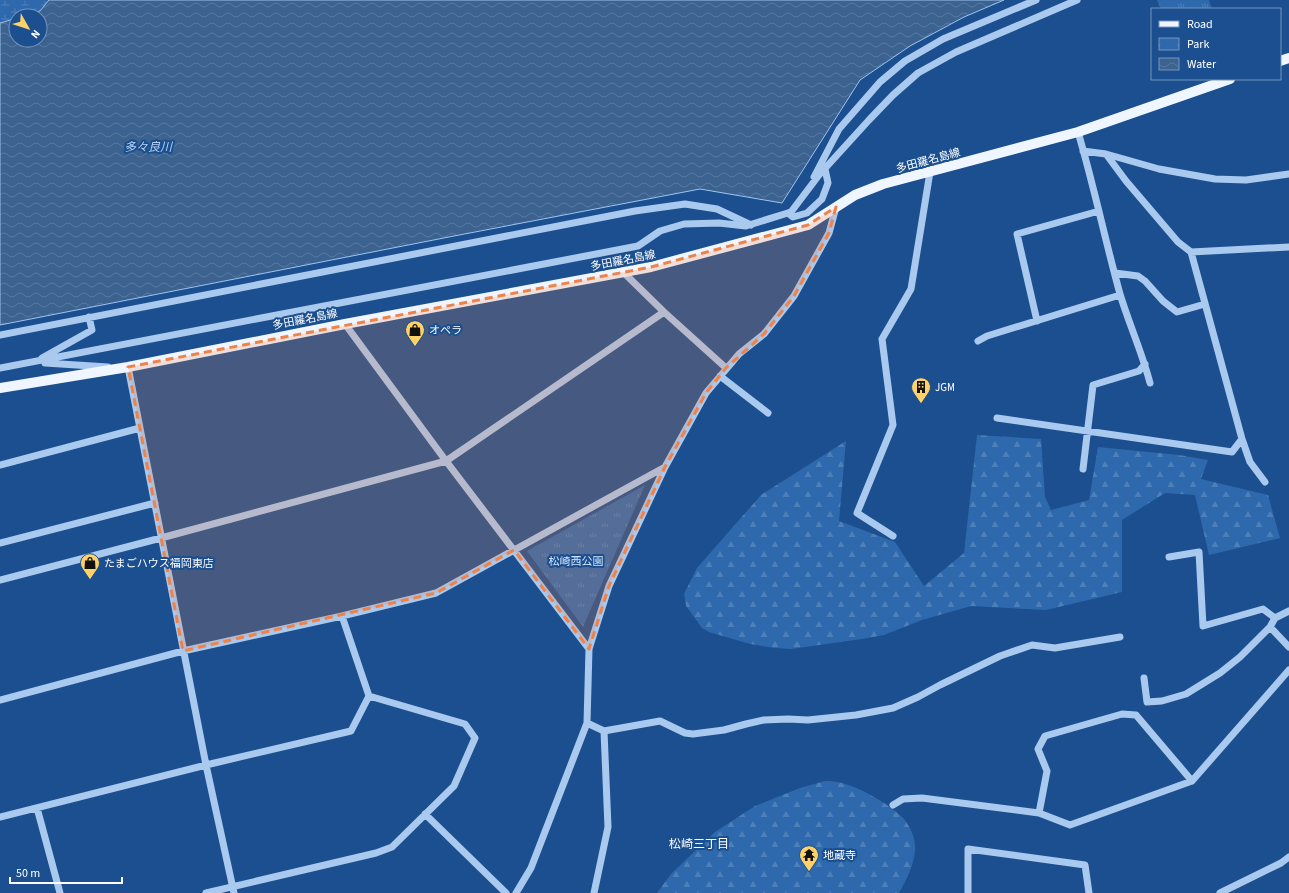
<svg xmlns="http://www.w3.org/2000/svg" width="1289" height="893" viewBox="0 0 1289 893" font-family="'Source Sans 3','Noto Sans JP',sans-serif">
  <defs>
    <pattern id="forest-firs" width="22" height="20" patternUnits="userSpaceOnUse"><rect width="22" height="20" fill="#2e69ad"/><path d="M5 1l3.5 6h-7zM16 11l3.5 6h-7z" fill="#4d80b9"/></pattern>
    <pattern id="wetland-marsh" width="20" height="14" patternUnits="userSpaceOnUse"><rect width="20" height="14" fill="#2e69ad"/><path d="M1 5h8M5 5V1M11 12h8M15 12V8" fill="none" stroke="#4d80b9"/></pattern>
    <pattern id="park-tufts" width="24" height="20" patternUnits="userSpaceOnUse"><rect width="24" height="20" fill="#2e69ad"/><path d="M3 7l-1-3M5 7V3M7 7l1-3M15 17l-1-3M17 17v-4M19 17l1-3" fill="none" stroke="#4d80b9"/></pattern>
    <pattern id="water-waves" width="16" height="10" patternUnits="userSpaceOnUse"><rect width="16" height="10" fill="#3c6290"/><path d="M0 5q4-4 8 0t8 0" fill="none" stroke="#597aa1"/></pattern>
  </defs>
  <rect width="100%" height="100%" fill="#1b4f8f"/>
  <!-- forest -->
  <path fill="url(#forest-firs)" d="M 977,435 L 1041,439 L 1045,497 L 1051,510 L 1089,500 L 1098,447 L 1179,455 L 1208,460 L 1201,479 L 1268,495 L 1280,538 L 1209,555 L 1195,495 L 1165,493 L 1122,520 L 1122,592 L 1046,610 L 971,606 L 922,620 L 884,635 L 862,639 L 791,649 L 775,648 L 750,644 L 709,632 L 702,628 L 686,606 L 684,594 L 697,568 L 761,495 L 846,441 L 839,521 L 895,542 L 924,586 L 964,553 Z
    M 825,781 C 829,781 834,781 837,782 C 857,785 891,805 904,819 C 911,828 916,839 915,850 C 914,865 906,881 899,893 L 657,893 L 671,874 L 715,832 L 755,806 L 800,788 Z"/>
  <!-- wetland -->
  <path fill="url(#wetland-marsh)" d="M 0,0 L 49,0 L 40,11 L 16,16 L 16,18 L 4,22 L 0,23 Z"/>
  <!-- park -->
  <path fill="url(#park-tufts)" d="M 1157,0 L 1209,0 L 1212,9 L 1161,9 Z
    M 645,485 L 583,627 L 527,551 Z"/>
  <!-- water -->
  <path fill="url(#water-waves)" stroke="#9cc4f0" d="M 49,0 L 1004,0 L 964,17 L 910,46 L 860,80 L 782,203 L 700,189 L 454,236 L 0,325 L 0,23 L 4,22 L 16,18 L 16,40 L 40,40 L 40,16 L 20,16 L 40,11 Z"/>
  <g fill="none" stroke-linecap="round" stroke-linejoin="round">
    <!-- minor -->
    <path stroke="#a9c9ee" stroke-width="7" d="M 1078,132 C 1094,186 1105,240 1120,294 C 1129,324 1142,352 1150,383
      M 1106,154 L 1159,169 L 1215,179 L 1246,180 L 1289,174
      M 814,177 L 839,129 L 880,82 L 905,61 L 943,39 L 1036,0
      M 788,213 L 793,217 L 807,213 L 822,199 L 828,183 L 825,169
      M 1191,252 L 1289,247
      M 623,272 L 664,312 L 726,368
      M 1115,273 L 1138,276 L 1145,281 L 1163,301 L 1177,312 L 1205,304
      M 1037,321 L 1017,234 L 1099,211
      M 345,324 L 446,461 L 589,649
      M 0,335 L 635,211 L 685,204 L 717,209 L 751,225
      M 978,341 L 987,336 L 1120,295
      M 42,358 L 92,330 L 89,317
      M 45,363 L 108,367
      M 128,367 L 206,765 L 234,893
      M 0,368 L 638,246 L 660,231 L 684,224 L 719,223 L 746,226 L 791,212 L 819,175 L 869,120 L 893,95 L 918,73 L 956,52 L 1077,0
      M 720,376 L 768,413
      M 997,418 L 1232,452 L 1242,439 L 1191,252 L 1178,242 L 1126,181 L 1106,154 L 1083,151
      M 1242,439 L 1250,462 L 1265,482
      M 0,465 L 140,428
      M 1083,469 L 1093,385 L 1139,371 L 1145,364
      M 893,536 L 857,513 L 893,425 L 882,339 L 911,289 L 930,172
      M 0,543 L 155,503
      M 1169,557 L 1199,552 L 1203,626 L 1263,609 L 1275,618
      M 0,580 L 161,538 L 446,461 L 664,312
      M 1289,611 L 1275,618 L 1270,627 L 1289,647
      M 1144,678 L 1147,702 L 1162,701 L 1186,694 L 1220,673 L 1240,657 L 1270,627
      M 0,700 L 183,651 L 342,616 L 436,593 L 665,467
      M 587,723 L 604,731 L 608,827 L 594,893
      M 604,731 L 660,721 L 685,733 L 693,734 L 724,730 L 746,724 L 764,720 L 788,719 L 808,720 L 856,715 L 893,708 L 918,697 L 940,685 L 1000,656 L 1032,645 L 1055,648 L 1120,637
      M 893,805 L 903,799 L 922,798 L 1039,813 L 1070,825 L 1192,781 L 1289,670
      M 37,808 L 60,893
      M 1039,813 L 1047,771 L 1038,749 L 1045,736 L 1122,714 L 1136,715 L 1192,781
      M 425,814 L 506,893
      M 0,817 L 206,765 L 351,731 L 369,696 L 342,616
      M 206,893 L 376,853 L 392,847 L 454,786 L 475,738 L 465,724 L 369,696
      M 516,893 L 531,868 L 587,723 L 589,649 L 609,586 L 665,467 L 706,393 L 739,354 L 764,334 L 794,296 L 829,233 L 836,207
      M 968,893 L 968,849 L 1085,865 L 1089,893
      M 1220,893 L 1281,863 L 1289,857"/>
    <!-- major -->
    <path stroke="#f0f6ff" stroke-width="10" d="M 1280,61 L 1289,58
      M 0,388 L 128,367 L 345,324 L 651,267 L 808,225 L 855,195 L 883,184 L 1078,132 L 1230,79"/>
  </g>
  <!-- marked area -->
  <path fill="#ee8249" fill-opacity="0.2" stroke="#ee8249" stroke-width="3" stroke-dasharray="8 5" stroke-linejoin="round" d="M 836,207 L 829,233 L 794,296 L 764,334 L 726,368 L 706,393 L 665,467 L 609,586 L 589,649 L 514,550 L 436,593 L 183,651 L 128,367 L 651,267 L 808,225 Z"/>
  <!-- icons -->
  <defs>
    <symbol id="shop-pin" viewBox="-11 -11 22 30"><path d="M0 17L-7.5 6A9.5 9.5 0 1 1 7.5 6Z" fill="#ffd166" stroke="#1b4f8f"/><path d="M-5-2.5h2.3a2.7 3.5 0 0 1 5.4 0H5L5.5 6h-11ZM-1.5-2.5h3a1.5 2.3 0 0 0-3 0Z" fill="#111"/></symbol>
    <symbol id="building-pin" viewBox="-11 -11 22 30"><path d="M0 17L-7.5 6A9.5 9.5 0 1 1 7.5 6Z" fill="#ffd166" stroke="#1b4f8f"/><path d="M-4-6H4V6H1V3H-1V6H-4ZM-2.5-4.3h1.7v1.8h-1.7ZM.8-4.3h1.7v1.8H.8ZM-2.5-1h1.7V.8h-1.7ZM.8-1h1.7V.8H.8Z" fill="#111"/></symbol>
    <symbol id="temple-pin" viewBox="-11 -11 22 30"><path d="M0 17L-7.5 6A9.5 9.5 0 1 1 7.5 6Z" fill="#ffd166" stroke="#1b4f8f"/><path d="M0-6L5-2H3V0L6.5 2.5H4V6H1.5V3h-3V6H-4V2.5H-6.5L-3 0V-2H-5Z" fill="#111"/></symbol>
  </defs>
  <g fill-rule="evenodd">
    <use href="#shop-pin" x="404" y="319" width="22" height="30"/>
    <use href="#building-pin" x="910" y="376" width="22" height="30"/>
    <use href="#shop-pin" x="79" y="552" width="22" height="30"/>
    <use href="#temple-pin" x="798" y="844" width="22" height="30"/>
  </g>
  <g text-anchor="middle" stroke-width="4" stroke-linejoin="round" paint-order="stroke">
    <!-- street labels -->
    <g font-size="11" fill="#fff" stroke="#1b4f8f">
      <text transform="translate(928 160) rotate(-15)" y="4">多田羅名島線</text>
      <text transform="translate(623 260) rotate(-11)" y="4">多田羅名島線</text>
      <text transform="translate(305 319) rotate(-11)" y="4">多田羅名島線</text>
    </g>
    <!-- poi labels -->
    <g font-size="11" fill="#fff" stroke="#1b4f8f" text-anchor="start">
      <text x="429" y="334">オペラ</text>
      <text x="935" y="391">JGM</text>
      <text x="104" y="567">たまごハウス福岡東店</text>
      <text x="823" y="859">地蔵寺</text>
    </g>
    <!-- park labels -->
    <g font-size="11" fill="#cfe3fa" stroke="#1b4f8f">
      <text x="576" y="565">松崎西公園</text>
    </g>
    <!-- water labels -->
    <g font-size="12" font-style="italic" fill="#b5d3f5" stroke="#1b4f8f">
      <text x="148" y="151">多々良川</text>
    </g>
    <!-- neighbourhood labels -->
    <g font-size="12" fill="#fff" stroke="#1b4f8f">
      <text x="699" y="848">松崎三丁目</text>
    </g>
  </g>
  <!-- legend -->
  <rect x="1151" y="8" width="130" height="72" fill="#1b4f8f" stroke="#7695bc"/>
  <rect x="1159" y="21" width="20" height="6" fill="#f0f6ff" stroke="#7695bc"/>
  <text x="1187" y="28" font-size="12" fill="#ffffff">Road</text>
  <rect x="1159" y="38" width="20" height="12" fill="url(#park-tufts)" stroke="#7695bc"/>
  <text x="1187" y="48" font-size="12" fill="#ffffff">Park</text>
  <rect x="1159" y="58" width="20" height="12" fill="url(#water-waves)" stroke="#7695bc"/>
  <text x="1187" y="68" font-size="12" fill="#ffffff">Water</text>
  <!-- north arrow -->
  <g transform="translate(28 28) rotate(129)"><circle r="19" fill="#1b4f8f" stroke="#7695bc"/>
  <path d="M0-3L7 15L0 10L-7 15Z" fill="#ffd166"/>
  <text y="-6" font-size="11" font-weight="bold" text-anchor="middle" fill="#ffffff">N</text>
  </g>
  <!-- scale -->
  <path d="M10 877v6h112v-6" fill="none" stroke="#ffffff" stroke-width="2"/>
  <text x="16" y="877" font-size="12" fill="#ffffff" stroke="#1b4f8f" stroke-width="3" paint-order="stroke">50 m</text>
</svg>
